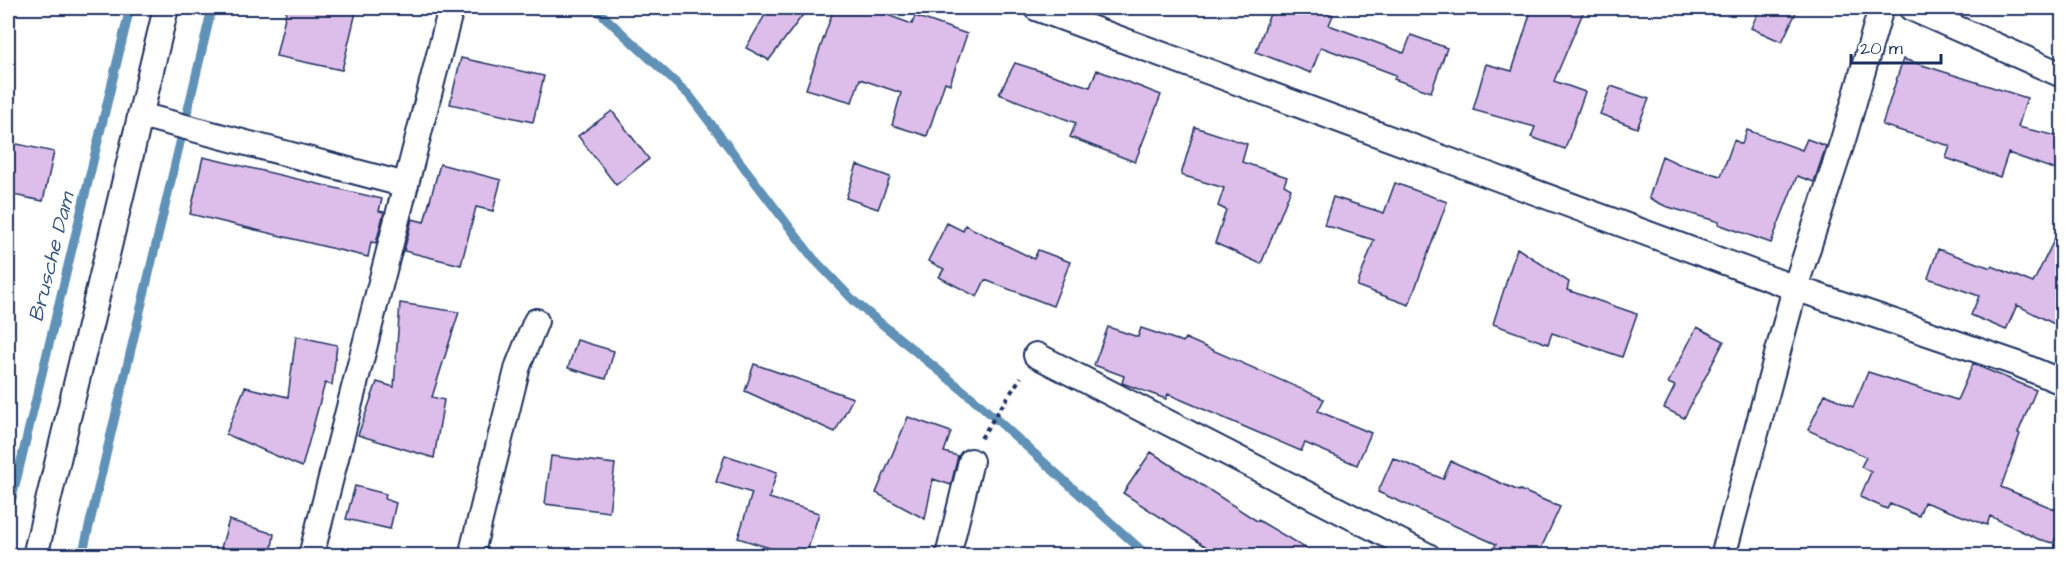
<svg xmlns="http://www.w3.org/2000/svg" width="2070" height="563" viewBox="0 0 2070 563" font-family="'Architects Daughter',sans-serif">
  <rect width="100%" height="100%" fill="#fff"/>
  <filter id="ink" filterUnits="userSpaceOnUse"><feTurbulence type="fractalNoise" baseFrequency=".0167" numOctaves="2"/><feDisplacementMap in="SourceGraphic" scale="12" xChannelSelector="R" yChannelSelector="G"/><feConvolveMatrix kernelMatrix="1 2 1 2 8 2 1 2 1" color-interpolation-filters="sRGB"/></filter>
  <g filter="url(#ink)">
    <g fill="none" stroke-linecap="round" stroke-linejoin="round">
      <!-- stream -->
      <path stroke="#6191b7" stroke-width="9" d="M 595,8 L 689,95 L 813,258 L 855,302 L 976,401 L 1148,556
        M 8,515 L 130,8
        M 82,556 L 212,8"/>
    </g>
    <!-- building -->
    <path fill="#ddbeeb" stroke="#1b2f5e" stroke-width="1.5" d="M 287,8 L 357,8 L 342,70 L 276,56 Z
      M 769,8 L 808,8 L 769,60 L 746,48 Z
      M 834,8 L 868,8 L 912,24 L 915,16 L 967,34 L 950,84 L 945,82 L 927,136 L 892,125 L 901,93 L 860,79 L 852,102 L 806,89 Z
      M 1272,8 L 1313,8 L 1333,15 L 1329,25 L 1404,53 L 1411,35 L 1447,48 L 1431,92 L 1394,79 L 1396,75 L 1321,47 L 1311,73 L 1256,52 Z
      M 1532,8 L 1585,8 L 1554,81 L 1585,92 L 1565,149 L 1531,137 L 1535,127 L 1473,110 L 1486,64 L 1512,71 Z
      M 1760,8 L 1798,8 L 1782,42 L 1751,28 Z
      M 461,58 L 544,76 L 533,122 L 450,104 Z
      M 1903,59 L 2027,98 L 2018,127 L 2062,137 L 2062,172 L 2008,153 L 2000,177 L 1946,158 L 1950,146 L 1882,125 Z
      M 1015,63 L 1090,87 L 1097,70 L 1161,95 L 1135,162 L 1070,137 L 1076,123 L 999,94 Z
      M 1611,86 L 1649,99 L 1637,128 L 1600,114 Z
      M 612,111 L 649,159 L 616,185 L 578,136 Z
      M 1195,127 L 1247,144 L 1242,162 L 1287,177 L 1284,185 L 1291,189 L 1261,264 L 1215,243 L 1226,210 L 1218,206 L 1224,188 L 1181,175 Z
      M 1747,130 L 1802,150 L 1807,139 L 1826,146 L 1814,182 L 1797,176 L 1771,243 L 1718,224 L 1719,222 L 1665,206 L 1649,198 L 1662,156 L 1681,165 L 1721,176 L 1734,140 L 1742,144 Z
      M 8,142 L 54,152 L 43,201 L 8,194 Z
      M 203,157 L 382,199 L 379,211 L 384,212 L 376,243 L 371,242 L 368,257 L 190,214 Z
      M 440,164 L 501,180 L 493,211 L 476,207 L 461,265 L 404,251 L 412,219 L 424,222 Z
      M 857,165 L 890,177 L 878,209 L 846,198 Z
      M 1395,183 L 1447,202 L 1409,305 L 1357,286 L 1374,240 L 1324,225 L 1333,197 L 1384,213 Z
      M 947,223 L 963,231 L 965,225 L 1034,259 L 1038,250 L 1070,262 L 1053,306 L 985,280 L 977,297 L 939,277 L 944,269 L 928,261 Z
      M 2062,224 L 2062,328 L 2017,305 L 2006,330 L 1971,315 L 1979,296 L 1928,278 L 1938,249 L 1991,268 L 1992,266 L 2033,283 Z
      M 1517,248 L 1569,282 L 1567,290 L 1637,314 L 1622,357 L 1552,333 L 1548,344 L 1493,324 Z
      M 400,303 L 459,312 L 432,397 L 444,400 L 434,458 L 358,435 L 377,382 L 394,387 Z
      M 1108,327 L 1138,337 L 1141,328 L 1183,342 L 1185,338 L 1324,399 L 1318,411 L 1371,433 L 1357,465 L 1305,443 L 1301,451 L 1168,394 L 1166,399 L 1122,383 L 1124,376 L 1094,365 Z
      M 1697,327 L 1724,341 L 1684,418 L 1664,408 L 1675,386 L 1668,383 Z
      M 296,336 L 337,345 L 332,385 L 325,383 L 302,467 L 226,434 L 245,387 L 288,397 Z
      M 577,340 L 614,351 L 606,379 L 568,368 Z
      M 754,364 L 853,398 L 835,432 L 745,391 Z
      M 1973,364 L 2036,390 L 2018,433 L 2020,434 L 2001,487 L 2062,512 L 2062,527 L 2053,543 L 2038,539 L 1990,516 L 1987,525 L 1924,502 L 1919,516 L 1890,504 L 1887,509 L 1860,497 L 1871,472 L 1861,467 L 1866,457 L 1808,430 L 1825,394 L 1853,407 L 1868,372 L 1957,400 Z
      M 908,417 L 951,432 L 944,452 L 958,456 L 951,485 L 933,479 L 925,519 L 876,493 Z
      M 1151,452 L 1257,521 L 1258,520 L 1317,555 L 1219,555 L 1123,493 Z
      M 725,455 L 777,472 L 769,498 L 819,513 L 806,555 L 774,555 L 776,550 L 738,538 L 752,493 L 716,482 Z
      M 551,456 L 615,464 L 609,512 L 545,504 Z
      M 1393,458 L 1443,479 L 1451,461 L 1519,491 L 1520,490 L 1560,507 L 1538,555 L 1491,555 L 1496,544 L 1378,492 Z
      M 355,486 L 386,494 L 385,499 L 396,503 L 390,529 L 346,519 Z
      M 229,520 L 274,534 L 271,555 L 219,555 Z"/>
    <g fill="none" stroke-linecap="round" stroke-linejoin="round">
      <defs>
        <path id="minor" d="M 1036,8 L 1795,288 L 2018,364 L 2062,382
          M 1911,8 L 2062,75
          M 140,115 L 406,185
          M 1036,355 L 1428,556
          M 35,556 L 166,8
          M 311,556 L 451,8
          M 471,556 L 518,366 L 536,321
          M 948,556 L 971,461
          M 1723,556 L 1795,288 L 1843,140 L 1881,8"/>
      </defs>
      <!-- minor casing -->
      <use href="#minor" stroke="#1b2f5e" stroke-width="28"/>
      <!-- path -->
      <path stroke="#1b2f5e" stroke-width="4" stroke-dasharray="4.5 4.5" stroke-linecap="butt" d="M 981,438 L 1021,377"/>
      <!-- minor -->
      <use href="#minor" stroke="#fff" stroke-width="24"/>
    </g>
  </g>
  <g text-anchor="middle" stroke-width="5" stroke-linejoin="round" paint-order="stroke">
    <!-- water labels -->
    <g font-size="21" font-style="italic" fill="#385883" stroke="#fff">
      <text transform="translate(51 257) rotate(-76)" y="7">Brusche Dam</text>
    </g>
  </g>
  <!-- margin -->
  <rect width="2070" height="563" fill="none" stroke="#fff" stroke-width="30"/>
  <rect x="15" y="15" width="2040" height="533" fill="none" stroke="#1b2f5e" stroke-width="2" filter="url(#ink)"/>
  <!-- scale -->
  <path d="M1851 54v9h90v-9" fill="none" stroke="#1b2f5e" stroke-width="3"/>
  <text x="1860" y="54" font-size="18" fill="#1b2f5e" stroke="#ffffff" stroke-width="4.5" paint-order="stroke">20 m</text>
</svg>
